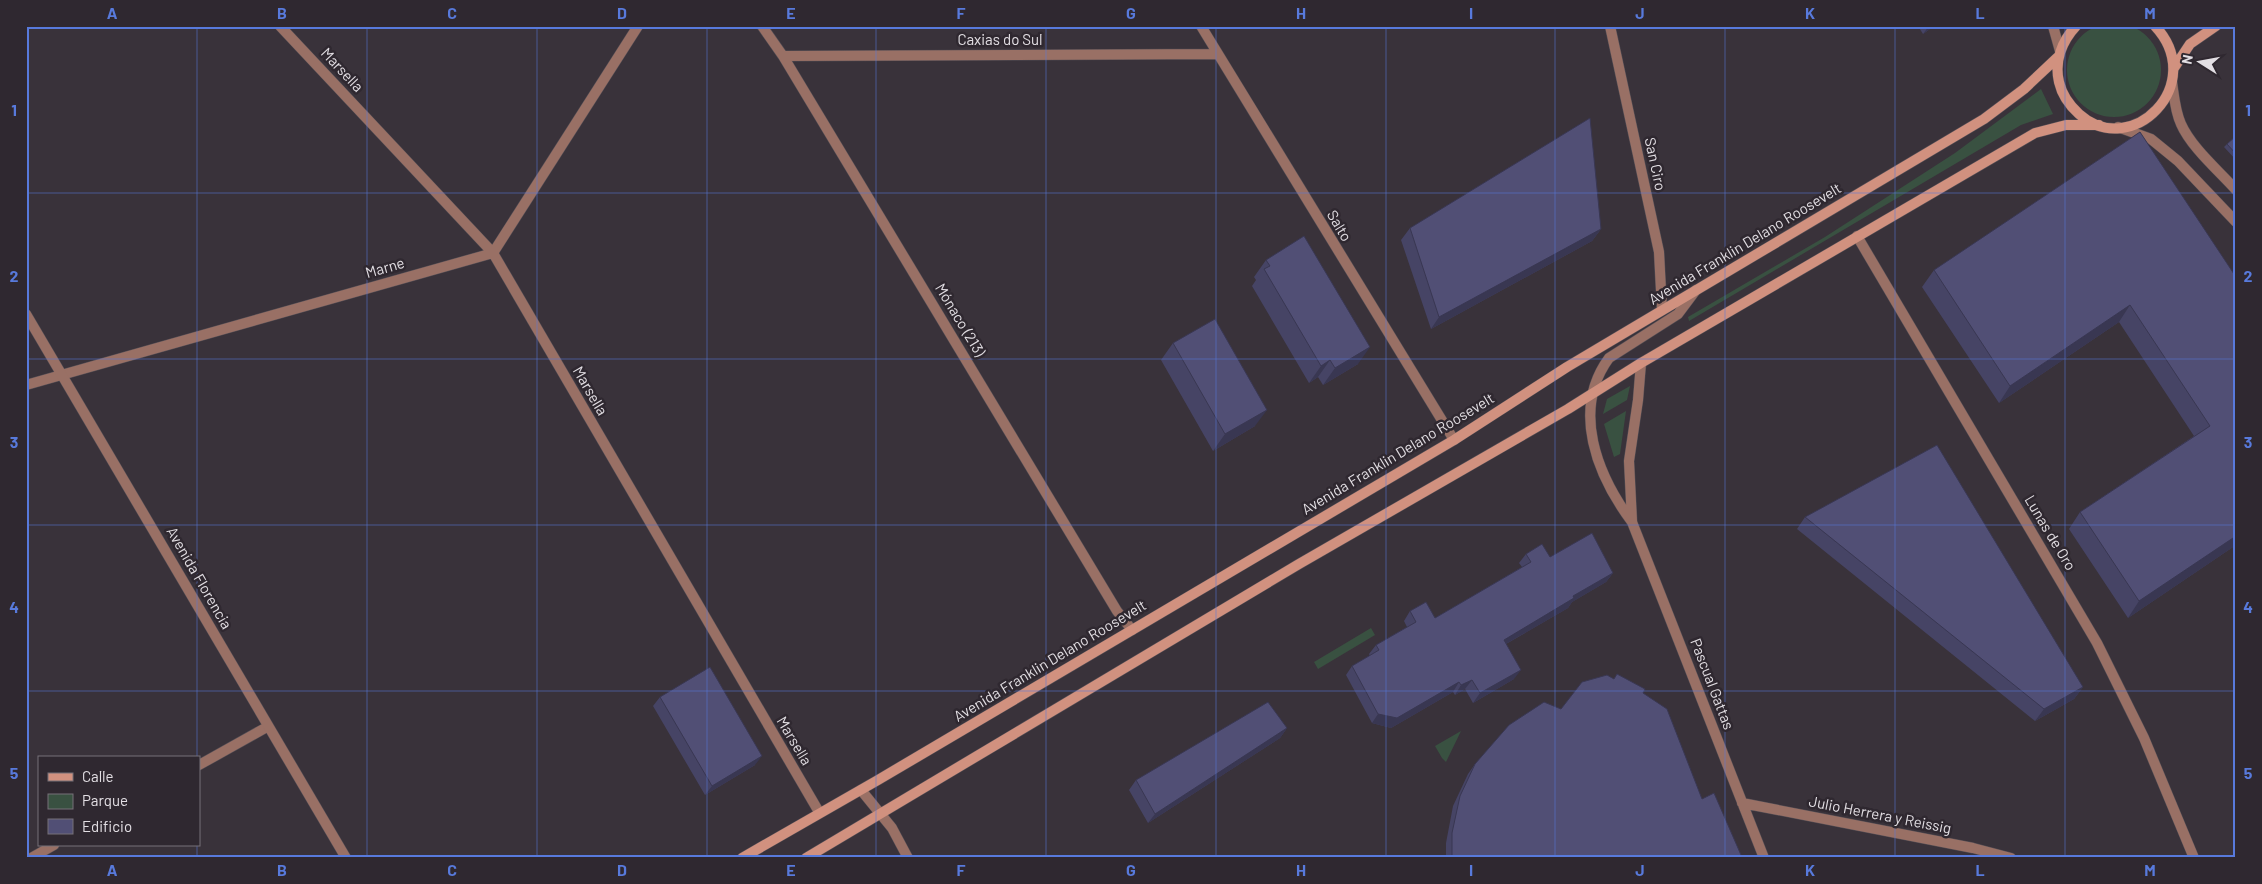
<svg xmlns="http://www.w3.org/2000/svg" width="2262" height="884" viewBox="0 0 2262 884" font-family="Barlow,sans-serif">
  <rect width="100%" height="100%" fill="#39323a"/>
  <!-- green -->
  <path fill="#395141" d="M2067 70a47 47 0 1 1 94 0a47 47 0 1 1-94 0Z
    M 2041,89 L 2053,114 L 2021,125 L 1689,321 L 1688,317 L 1825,237 L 1955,153 Z
    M 1630,386 L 1627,400 L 1603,414 L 1607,399 Z
    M 1626,411 L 1620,454 L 1614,457 L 1604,424 Z
    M 1371,628 L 1375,635 L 1318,669 L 1314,662 Z
    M 1461,731 L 1446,762 L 1442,758 L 1435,746 Z"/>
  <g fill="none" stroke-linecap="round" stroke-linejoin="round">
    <defs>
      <path id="minor" d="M 280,26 L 493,253 L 819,812
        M 762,26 L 783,56 L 1117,611 L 1132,630
        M 1201,26 L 1454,440
        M 1610,26 L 1659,252 L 1662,310
        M 783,56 L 1217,54
        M 1857,236 L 2097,643 L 2144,738 L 2194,858
        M 1696,290 L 1678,314 L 1609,358 C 1571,410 1597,475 1632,522 L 1764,858
        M 26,385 L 493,253 L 638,26
        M 1632,521 L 1629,461 L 1638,400 L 1641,363
        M 199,765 L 267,727
        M 861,790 L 892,828 L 908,858
        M 1742,803 L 1973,848 L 2011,858
        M 31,858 L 54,845"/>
      <path id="tertiary" d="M 2053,26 L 2060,51
        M 2172,82 C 2174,96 2175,111 2181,124 C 2191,147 2219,171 2236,190
        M 2118,127 L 2151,139 L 2178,161 L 2236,222
        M 26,314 L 346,858"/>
      <path id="secondary" d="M 2076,26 C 2062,41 2054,61 2059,82 C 2062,95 2069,105 2079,114 C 2131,161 2209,84 2155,26
        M 2174,68 L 2190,44 L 2216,26
        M 742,858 L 878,780 L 1454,440 L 1567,367 L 1984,119 L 2024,89 L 2058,57
        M 806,858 L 1299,564 L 1568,409 L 1641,363 L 2035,133 L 2066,125 L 2099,125"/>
    </defs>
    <!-- minor casing -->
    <use href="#minor" stroke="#544e55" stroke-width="11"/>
    <!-- tertiary casing -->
    <use href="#tertiary" stroke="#544e55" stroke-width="11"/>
    <!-- secondary casing -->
    <use href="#secondary" stroke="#544e55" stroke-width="11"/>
    <!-- minor -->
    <use href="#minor" stroke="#997065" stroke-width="10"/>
    <!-- tertiary -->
    <use href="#tertiary" stroke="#997065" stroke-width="10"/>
    <!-- secondary -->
    <use href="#secondary" stroke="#d1917f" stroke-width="10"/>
  </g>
  <!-- wall -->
  <path fill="#464465" d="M 1918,26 L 1934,26 L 1923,34 Z
    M 2236,136 L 2236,160 L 2224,147 L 2227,144 Z
    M 1410,228 L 1601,229 L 1592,241 L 1431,329 L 1401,240 Z
    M 1266,260 L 1358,364 L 1323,385 L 1318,377 L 1309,383 L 1252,286 L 1256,280 L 1254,277 Z
    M 1934,270 L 2236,277 L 2236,545 L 2128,618 L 2069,529 L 2080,512 L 2194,436 L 2119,322 L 1999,403 L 1922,287 Z
    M 1173,343 L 1255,426 L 1213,451 L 1161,360 Z
    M 1805,517 L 2083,687 L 2074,699 L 2035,721 L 1797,529 Z
    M 1526,554 L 1550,557 L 1613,573 L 1606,582 L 1572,602 L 1568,608 L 1506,644 L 1514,679 L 1473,703 L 1465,689 L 1455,695 L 1453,692 L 1391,728 L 1372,723 L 1346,675 L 1352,666 L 1370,656 L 1369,654 L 1376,645 L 1407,627 L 1404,621 L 1410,611 L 1435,618 L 1522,567 L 1519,563 Z
    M 1617,674 L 1643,693 L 1702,799 L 1739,858 L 1446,858 L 1446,843 L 1453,806 L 1468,774 L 1475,764 L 1561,709 L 1614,679 Z
    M 660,697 L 755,765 L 705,795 L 653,706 Z
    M 1287,728 L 1280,738 L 1148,823 L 1129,790 L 1136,780 Z"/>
  <!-- shaded-wall -->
  <path fill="#393752" d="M 1929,26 L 1934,26 L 1923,34 Z
    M 1601,229 L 1592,241 L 1431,329 L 1439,317 Z
    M 2130,305 L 2119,322 L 1999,403 L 2010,386 Z
    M 1370,347 L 1358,364 L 1323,385 L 1335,368 Z
    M 1330,360 L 1318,377 L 1309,383 L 1321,366 Z
    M 1267,410 L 1255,426 L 1213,451 L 1225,434 Z
    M 2236,536 L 2236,545 L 2128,618 L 2139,601 Z
    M 1613,573 L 1606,582 L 1572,602 L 1568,608 L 1497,649 L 1504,640 L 1573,596 Z
    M 1521,670 L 1514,679 L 1473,703 L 1480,693 Z
    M 1472,680 L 1465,689 L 1455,695 L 1461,685 Z
    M 1459,682 L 1453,692 L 1391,728 L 1372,723 L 1378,714 Z
    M 2083,687 L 2074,699 L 2035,721 L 2044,709 Z
    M 1287,728 L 1280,738 L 1148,823 L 1155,814 Z
    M 762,756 L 755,765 L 705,795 L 712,786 Z"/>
  <!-- building -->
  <path fill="#514f75" stroke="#393752" d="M 1590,118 L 1601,229 L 1439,317 L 1410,228 Z
    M 2140,132 L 2236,277 L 2236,536 L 2139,601 L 2080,512 L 2210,426 L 2130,305 L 2010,386 L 1934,270 Z
    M 2236,136 L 2236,154 L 2227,144 Z
    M 1304,236 L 1370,347 L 1335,368 L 1330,360 L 1321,366 L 1264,269 L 1270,266 L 1266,260 Z
    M 1215,319 L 1267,410 L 1225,434 L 1173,343 Z
    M 1937,445 L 2083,687 L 2044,709 L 1805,517 Z
    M 1592,533 L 1613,573 L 1573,596 L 1574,598 L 1504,640 L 1521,670 L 1480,693 L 1472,680 L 1461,685 L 1459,682 L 1397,718 L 1378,714 L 1352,666 L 1379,650 L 1376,645 L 1416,622 L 1410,611 L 1426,602 L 1435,618 L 1531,562 L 1526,554 L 1542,544 L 1550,557 Z
    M 710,667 L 762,756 L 712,786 L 660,697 Z
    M 1617,674 L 1645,689 L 1643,693 L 1667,709 L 1702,799 L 1714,793 L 1741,855 L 1738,858 L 1452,858 L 1452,833 L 1460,796 L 1475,764 L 1509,725 L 1544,702 L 1561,709 L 1582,682 L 1607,675 L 1614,679 Z
    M 1268,702 L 1287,728 L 1155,814 L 1136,780 Z"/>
  <!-- grid -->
  <path fill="none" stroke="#587adc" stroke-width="1" stroke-opacity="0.55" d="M 197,26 L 197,758M 367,26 L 367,858M 537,26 L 537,858M 707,26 L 707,858M 876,26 L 876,858M 1046,26 L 1046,858M 1216,26 L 1216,858M 1386,26 L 1386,858M 1555,26 L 1555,858M 1725,26 L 1725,858M 1895,26 L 1895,858M 2065,26 L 2065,858M 26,193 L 2236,193M 26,359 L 2236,359M 26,525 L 2236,525M 26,691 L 2236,691M 197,845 L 197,858"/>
  <g text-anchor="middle" stroke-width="5" stroke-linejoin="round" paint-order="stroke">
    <!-- street labels -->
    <g font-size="15" fill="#e3dfe4" stroke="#2f2830">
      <text x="1000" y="45">Caxias do Sul</text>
      <text transform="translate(342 70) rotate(47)" y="5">Marsella</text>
      <text transform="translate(1655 164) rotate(78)" y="5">San Ciro</text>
      <text transform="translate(1339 226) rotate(59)" y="5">Salto</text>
      <text transform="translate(1745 244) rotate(-31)" y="5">Avenida Franklin Delano Roosevelt</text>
      <text transform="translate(385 268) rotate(-16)" y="5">Marne</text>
      <text transform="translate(960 320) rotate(59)" y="5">Mónaco (213)</text>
      <text transform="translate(590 391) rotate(60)" y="5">Marsella</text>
      <text transform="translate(1398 454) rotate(-31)" y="5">Avenida Franklin Delano Roosevelt</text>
      <text transform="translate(2050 533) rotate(59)" y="5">Lunas de Oro</text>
      <text transform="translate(199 578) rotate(60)" y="5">Avenida Florencia</text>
      <text transform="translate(1050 661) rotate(-31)" y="5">Avenida Franklin Delano Roosevelt</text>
      <text transform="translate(1712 684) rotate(69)" y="5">Pascual Gattas</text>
      <text transform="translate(794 741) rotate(59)" y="5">Marsella</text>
      <text transform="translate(1880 815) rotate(11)" y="5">Julio Herrera y Reissig</text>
    </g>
  </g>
  <!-- border -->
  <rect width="2262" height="884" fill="none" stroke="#2f2830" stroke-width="55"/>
  <!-- legend -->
  <rect x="38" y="756" width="162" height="90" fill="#2f2830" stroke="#777178"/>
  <rect x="48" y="773" width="25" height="8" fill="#d1917f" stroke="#777178"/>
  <text x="82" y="782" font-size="15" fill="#e3dfe4">Calle</text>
  <rect x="48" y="794" width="25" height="15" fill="#395141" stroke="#777178"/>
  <text x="82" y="806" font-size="15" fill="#e3dfe4">Parque</text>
  <rect x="48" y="819" width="25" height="15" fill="#514f75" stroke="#777178"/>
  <text x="82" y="832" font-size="15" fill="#e3dfe4">Edificio</text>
  <!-- north arrow -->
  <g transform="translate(2200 62) rotate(281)" stroke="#2f2830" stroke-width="4" paint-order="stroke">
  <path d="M0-4L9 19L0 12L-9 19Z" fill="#e3dfe4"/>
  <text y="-8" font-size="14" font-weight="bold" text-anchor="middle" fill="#e3dfe4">N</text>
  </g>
  <rect x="28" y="28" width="2206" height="828" fill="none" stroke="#587adc" stroke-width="2"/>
  <g font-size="16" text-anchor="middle" font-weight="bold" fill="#587adc">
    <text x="112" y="19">A</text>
    <text x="282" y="19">B</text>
    <text x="452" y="19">C</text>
    <text x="622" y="19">D</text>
    <text x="791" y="19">E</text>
    <text x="961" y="19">F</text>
    <text x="1131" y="19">G</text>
    <text x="1301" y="19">H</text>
    <text x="1471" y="19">I</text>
    <text x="1640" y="19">J</text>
    <text x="1810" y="19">K</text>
    <text x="1980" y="19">L</text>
    <text x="2150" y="19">M</text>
    <text x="14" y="116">1</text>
    <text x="2248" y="116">1</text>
    <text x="14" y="282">2</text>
    <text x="2248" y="282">2</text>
    <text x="14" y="448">3</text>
    <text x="2248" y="448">3</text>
    <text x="14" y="613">4</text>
    <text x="2248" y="613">4</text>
    <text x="14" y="779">5</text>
    <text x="2248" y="779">5</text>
    <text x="112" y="876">A</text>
    <text x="282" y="876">B</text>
    <text x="452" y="876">C</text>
    <text x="622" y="876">D</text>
    <text x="791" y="876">E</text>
    <text x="961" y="876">F</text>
    <text x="1131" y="876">G</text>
    <text x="1301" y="876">H</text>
    <text x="1471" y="876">I</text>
    <text x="1640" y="876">J</text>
    <text x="1810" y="876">K</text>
    <text x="1980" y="876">L</text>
    <text x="2150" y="876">M</text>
  </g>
</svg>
